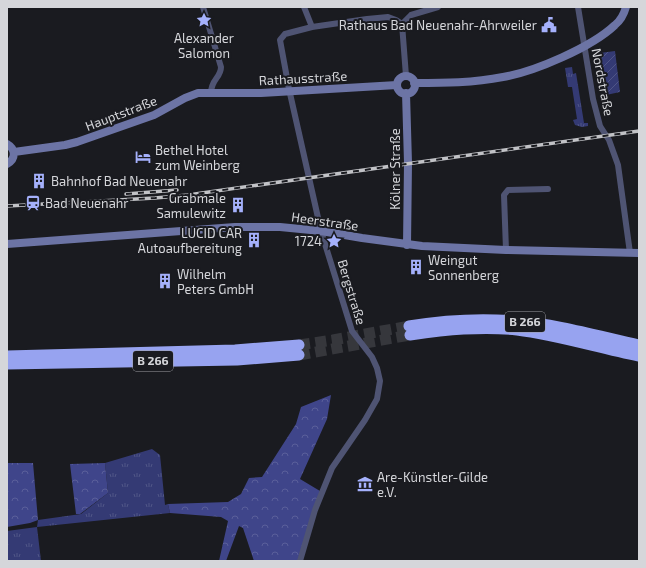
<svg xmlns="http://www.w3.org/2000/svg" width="646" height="568" viewBox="0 0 646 568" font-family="'Exo 2',sans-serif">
  <defs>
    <pattern id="grass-tufts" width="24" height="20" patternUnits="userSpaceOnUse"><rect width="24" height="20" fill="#343a74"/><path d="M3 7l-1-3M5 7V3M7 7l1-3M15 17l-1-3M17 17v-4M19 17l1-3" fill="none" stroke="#505687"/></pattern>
    <pattern id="forest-crowns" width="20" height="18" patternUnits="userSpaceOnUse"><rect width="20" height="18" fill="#3f458a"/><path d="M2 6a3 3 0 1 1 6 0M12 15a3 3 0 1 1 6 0" fill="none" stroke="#5a5f9a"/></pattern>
    <pattern id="garden-furrows" width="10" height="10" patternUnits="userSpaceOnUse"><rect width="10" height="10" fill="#343a74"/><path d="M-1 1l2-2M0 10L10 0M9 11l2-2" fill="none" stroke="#505687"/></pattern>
  </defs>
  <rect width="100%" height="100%" fill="#1a1b20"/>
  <!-- grass -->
  <path fill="url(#grass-tufts)" d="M 572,67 L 573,74 L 576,73 L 584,123 L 588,123 L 588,126 L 582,127 L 575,125 L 573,120 L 577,119 L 572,87 L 568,87 L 565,68 Z
    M 152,449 L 160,455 L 165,505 L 168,504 L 170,513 L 37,527 L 41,561 L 7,561 L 7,531 L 37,527 L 38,520 L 81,514 L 108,493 L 105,463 Z"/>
  <!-- forest -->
  <path fill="url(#forest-crowns)" d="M 331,395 L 327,419 L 300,479 L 320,491 L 298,561 L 254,561 L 243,528 L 239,526 L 226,561 L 219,561 L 228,521 L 221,517 L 170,513 L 168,504 L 228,502 L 241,494 L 249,478 L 262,477 L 296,424 L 301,407 Z
    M 7,463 L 33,463 L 38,520 L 30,523 L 7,527 Z
    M 105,463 L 108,493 L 80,514 L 76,514 L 70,464 Z"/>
  <!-- garden -->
  <path fill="url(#garden-furrows)" d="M 615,51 L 620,92 L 606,95 L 600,53 Z"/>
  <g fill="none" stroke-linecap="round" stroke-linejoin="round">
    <!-- highway-tunnel -->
    <path stroke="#36373c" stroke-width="11" stroke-dasharray="11 5.5" stroke-linecap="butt" d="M 299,345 L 333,340 L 409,326
      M 299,355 L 410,335"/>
    <!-- street -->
    <path stroke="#4f5473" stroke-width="6" d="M 203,7 L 221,67 C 221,78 211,79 211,93
      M 304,7 L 312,27
      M 578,7 L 593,99 L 600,126 L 609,140 L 618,165 L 630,253
      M 402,24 L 406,76
      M 402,24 L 411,15 L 438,7
      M 506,250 L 504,195 L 508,190 L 548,189
      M 300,561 L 315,510 L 332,468 L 365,420 L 377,399 L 380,381 L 377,368 L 372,357 L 352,331 L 321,231 L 289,89 L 280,40 L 285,34 L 312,27 L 367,19 L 388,17 L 396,20 L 402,24"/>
    <!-- secondary -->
    <path stroke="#6c74a5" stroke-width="8" d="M397 85a9 9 0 1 1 18 0a9 9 0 1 1-18 0Z
      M 414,83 C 444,83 473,83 503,77 C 534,72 592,47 615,25 C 620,21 624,14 626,7
      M 406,93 L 408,163 L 407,245
      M 7,144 C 16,149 16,159 7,164
      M 14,152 L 65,145 L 77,142 L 154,115 L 185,98 L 198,93 L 261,93 L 397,85
      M 7,244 L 235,227 L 280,227 L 321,231 L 362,238 L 422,246 L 506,250 L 639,253"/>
    <!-- highway -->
    <path stroke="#97a3f0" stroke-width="11" d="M 409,326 C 445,320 480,318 516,321 C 557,324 598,336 639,345
      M 410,335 C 446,330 481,326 517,330 C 558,335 598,348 639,356
      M 7,356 L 235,350 L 299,345
      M 7,364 L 237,360 L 299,355"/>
    <defs>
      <path id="rail" d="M 126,194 L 177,190
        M 7,206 L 155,198 L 188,195 L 639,131"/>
    </defs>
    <!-- rail casing -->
    <use href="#rail" stroke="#c1c2c6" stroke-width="3.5"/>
    <!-- rail -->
    <use href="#rail" stroke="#1a1b20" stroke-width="2" stroke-dasharray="6" stroke-linecap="butt"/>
  </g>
  <!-- icons -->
  <defs>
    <symbol id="sight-bare" viewBox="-9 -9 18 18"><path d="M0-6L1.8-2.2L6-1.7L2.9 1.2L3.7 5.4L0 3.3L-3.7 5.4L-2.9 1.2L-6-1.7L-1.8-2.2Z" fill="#a5b1fc" stroke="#1a1b20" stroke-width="2.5" paint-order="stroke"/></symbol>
    <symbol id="civic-bare" viewBox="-9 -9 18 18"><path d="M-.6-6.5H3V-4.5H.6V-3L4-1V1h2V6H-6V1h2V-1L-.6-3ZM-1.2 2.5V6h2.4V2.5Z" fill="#a5b1fc" stroke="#1a1b20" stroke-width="2.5" paint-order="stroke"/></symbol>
    <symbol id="hotel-bare" viewBox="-9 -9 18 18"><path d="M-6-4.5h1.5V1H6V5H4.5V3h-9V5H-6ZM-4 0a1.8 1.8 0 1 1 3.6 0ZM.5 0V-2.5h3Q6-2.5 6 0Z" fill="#a5b1fc" stroke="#1a1b20" stroke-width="2.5" paint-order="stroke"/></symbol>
    <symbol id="building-bare" viewBox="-9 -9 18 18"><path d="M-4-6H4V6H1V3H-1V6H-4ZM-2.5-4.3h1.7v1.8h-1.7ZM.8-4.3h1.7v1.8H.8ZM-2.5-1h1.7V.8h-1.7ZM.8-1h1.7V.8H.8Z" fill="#a5b1fc" stroke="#1a1b20" stroke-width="2.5" paint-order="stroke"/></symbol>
    <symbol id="station-bare" viewBox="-9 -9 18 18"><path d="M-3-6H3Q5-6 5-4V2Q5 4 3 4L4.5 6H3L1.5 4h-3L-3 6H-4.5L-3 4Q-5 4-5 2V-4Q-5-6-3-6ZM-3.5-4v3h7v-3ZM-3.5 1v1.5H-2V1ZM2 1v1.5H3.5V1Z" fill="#a5b1fc" stroke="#1a1b20" stroke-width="2.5" paint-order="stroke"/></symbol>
    <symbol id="museum-bare" viewBox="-9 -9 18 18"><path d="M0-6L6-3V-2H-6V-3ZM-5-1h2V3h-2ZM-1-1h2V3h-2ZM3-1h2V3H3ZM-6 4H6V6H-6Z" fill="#a5b1fc" stroke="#1a1b20" stroke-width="2.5" paint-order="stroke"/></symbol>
  </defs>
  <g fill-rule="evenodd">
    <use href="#sight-bare" x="193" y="9" width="22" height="22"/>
    <use href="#civic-bare" x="538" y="14" width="22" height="22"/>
    <use href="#hotel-bare" x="132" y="146" width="22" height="22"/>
    <use href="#building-bare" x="28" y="170" width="22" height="22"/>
    <use href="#station-bare" x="22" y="192" width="22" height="22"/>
    <use href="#building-bare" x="227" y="194" width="22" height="22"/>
    <use href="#building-bare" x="243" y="229" width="22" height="22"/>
    <use href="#sight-bare" x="323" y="230" width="22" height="22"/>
    <use href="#building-bare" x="405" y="256" width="22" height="22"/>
    <use href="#building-bare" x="154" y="270" width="22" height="22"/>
    <use href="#museum-bare" x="354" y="473" width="22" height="22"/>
  </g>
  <g text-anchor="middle" stroke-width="4" stroke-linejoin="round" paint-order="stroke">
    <!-- shield labels -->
    <g fill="#1a1b20" stroke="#9d9ea2" stroke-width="1">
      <rect x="505" y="312" width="40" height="20" rx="3"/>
      <rect x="133" y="351" width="40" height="20" rx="3"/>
    </g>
    <g font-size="12" font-weight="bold" fill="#d5d6da">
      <text x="525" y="326">B 266</text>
      <text x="153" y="365">B 266</text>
    </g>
    <!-- poi labels -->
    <g font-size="13" fill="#d5d6da" stroke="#1a1b20" text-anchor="start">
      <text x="537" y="30" text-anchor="end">Rathaus Bad Neuenahr-Ahrweiler</text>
      <text x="204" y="43" text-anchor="middle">Alexander<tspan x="204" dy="15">Salomon</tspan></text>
      <text x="155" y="155">Bethel Hotel<tspan x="155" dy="15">zum Weinberg</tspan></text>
      <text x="51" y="186">Bahnhof Bad Neuenahr</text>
      <text x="226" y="203" text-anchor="end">Grabmale<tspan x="226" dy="15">Samulewitz</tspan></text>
      <text x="45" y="208">Bad Neuenahr</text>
      <text x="242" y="238" text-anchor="end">LUCID CAR<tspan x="242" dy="15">Autoaufbereitung</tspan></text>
      <text x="322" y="246" text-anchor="end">1724</text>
      <text x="428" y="265">Weingut<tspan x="428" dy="15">Sonnenberg</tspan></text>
      <text x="177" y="279">Wilhelm<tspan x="177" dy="15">Peters GmbH</tspan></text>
      <text x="377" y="482">Are-Künstler-Gilde<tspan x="377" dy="15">e.V.</tspan></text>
    </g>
    <!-- street labels -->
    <g font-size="13" fill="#d5d6da" stroke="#1a1b20">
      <text transform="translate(303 78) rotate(-3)" y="5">Rathausstraße</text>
      <text transform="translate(603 82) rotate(79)" y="5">Nordstraße</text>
      <text transform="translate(121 113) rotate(-21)" y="5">Hauptstraße</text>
      <text transform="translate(395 169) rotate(-90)" y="5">Kölner Straße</text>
      <text transform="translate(325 221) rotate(8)" y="5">Heerstraße</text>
      <text transform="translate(352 292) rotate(73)" y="5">Bergstraße</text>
    </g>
  </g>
  <!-- border -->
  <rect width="646" height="568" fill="none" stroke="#d5d6da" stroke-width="16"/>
</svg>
